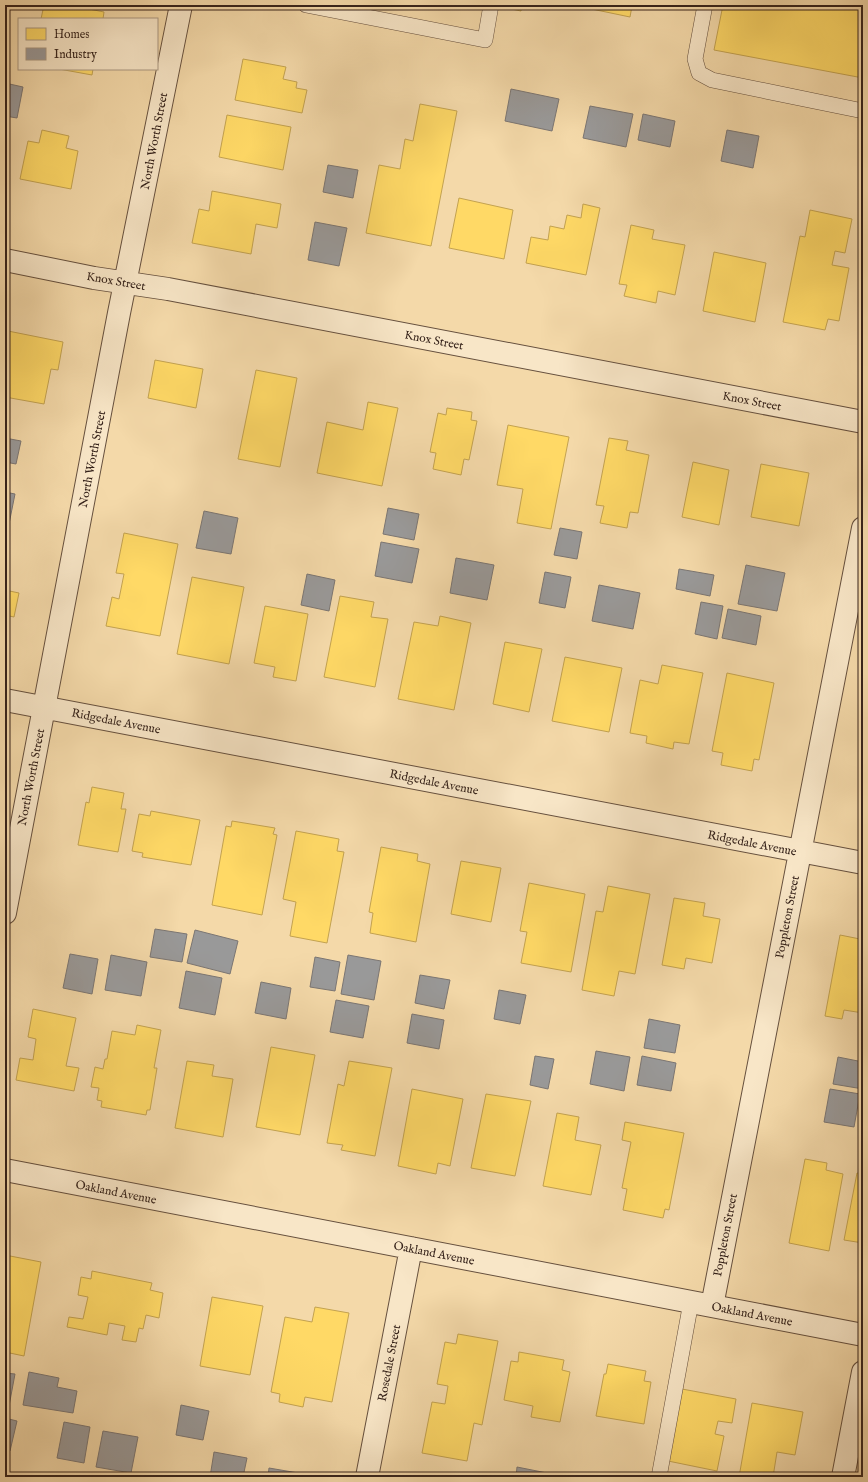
<svg xmlns="http://www.w3.org/2000/svg" width="868" height="1482" viewBox="0 0 868 1482" font-family="'IM FELL English',serif">
  <rect width="100%" height="100%" fill="#f4d9a9"/>
  <filter id="stains"><feTurbulence type="fractalNoise" baseFrequency=".005" numOctaves="4"/><feColorMatrix values="0 0 0 0 .2 0 0 0 0 .09 0 0 0 0 .02 0 0 0 .5 -.17"/></filter>
  <radialGradient id="worn" r=".72"><stop offset=".6" stop-color="#630" stop-opacity="0"/><stop offset="1" stop-color="#630" stop-opacity=".3"/></radialGradient>
  <!-- homes -->
  <path fill="#ffd966" stroke="#c3a250" d="M 44,5 L 69,5 L 104,12 L 103,19 L 41,19 Z
    M 498,5 L 522,5 L 521,11 L 497,6 Z
    M 583,5 L 649,5 L 649,9 L 632,6 L 630,17 L 582,7 Z
    M 723,5 L 863,5 L 863,78 L 714,50 Z
    M 243,59 L 286,67 L 283,79 L 297,82 L 296,88 L 307,90 L 302,113 L 235,100 Z
    M 59,69 L 93,69 L 92,75 Z
    M 420,104 L 457,111 L 431,246 L 366,233 L 379,165 L 400,169 L 405,139 L 413,141 Z
    M 227,115 L 291,127 L 283,170 L 219,157 Z
    M 42,130 L 69,136 L 66,148 L 78,151 L 71,189 L 20,179 L 28,141 L 39,143 Z
    M 212,191 L 281,204 L 277,228 L 256,224 L 251,254 L 192,243 L 199,209 L 209,211 Z
    M 459,198 L 513,210 L 504,259 L 449,248 Z
    M 583,204 L 600,208 L 586,275 L 526,263 L 531,237 L 548,240 L 550,226 L 564,229 L 567,215 L 581,218 Z
    M 810,210 L 852,219 L 845,253 L 835,251 L 832,265 L 849,268 L 839,321 L 828,319 L 825,330 L 783,322 L 800,236 L 805,237 Z
    M 631,225 L 654,230 L 652,239 L 685,245 L 675,295 L 658,291 L 656,303 L 624,296 L 627,285 L 619,284 Z
    M 714,252 L 766,263 L 755,322 L 703,311 Z
    M 8,331 L 63,342 L 58,370 L 51,369 L 44,404 L 5,397 L 5,370 L 7,360 L 5,360 L 5,346 Z
    M 155,360 L 203,369 L 196,408 L 148,398 Z
    M 256,370 L 297,378 L 280,467 L 238,459 Z
    M 368,402 L 398,408 L 382,486 L 317,473 L 327,422 L 363,430 Z
    M 447,408 L 472,412 L 471,420 L 477,421 L 469,460 L 464,459 L 461,475 L 433,469 L 436,453 L 430,452 L 438,413 L 446,415 Z
    M 508,425 L 569,437 L 551,529 L 517,523 L 523,489 L 497,485 Z
    M 609,438 L 628,441 L 626,450 L 649,455 L 638,513 L 630,512 L 627,528 L 600,523 L 604,506 L 596,505 Z
    M 693,462 L 729,470 L 719,525 L 682,517 Z
    M 761,464 L 809,473 L 799,526 L 751,517 Z
    M 124,533 L 178,544 L 160,636 L 106,626 L 112,597 L 119,599 L 124,574 L 116,573 Z
    M 5,558 L 9,559 L 5,579 Z
    M 192,577 L 244,587 L 229,664 L 177,654 Z
    M 5,590 L 19,593 L 14,617 L 5,615 Z
    M 340,596 L 374,602 L 371,617 L 388,619 L 375,687 L 324,677 Z
    M 265,606 L 308,614 L 296,681 L 273,677 L 275,667 L 254,663 Z
    M 440,616 L 471,623 L 454,710 L 398,699 L 414,622 L 438,626 Z
    M 505,642 L 542,649 L 529,712 L 493,704 Z
    M 565,657 L 622,668 L 609,732 L 552,721 Z
    M 662,665 L 703,673 L 689,744 L 674,742 L 673,749 L 646,743 L 647,736 L 630,733 L 640,680 L 658,684 Z
    M 727,673 L 774,683 L 759,760 L 754,759 L 752,771 L 721,765 L 723,753 L 712,751 Z
    M 92,787 L 124,793 L 121,809 L 126,809 L 118,852 L 78,845 L 86,802 L 89,803 Z
    M 151,811 L 200,820 L 191,865 L 142,857 L 143,853 L 132,851 L 139,814 L 150,816 Z
    M 232,821 L 275,828 L 273,834 L 277,835 L 262,915 L 212,905 L 226,826 L 231,827 Z
    M 296,831 L 339,839 L 337,851 L 344,852 L 327,943 L 290,936 L 296,902 L 283,899 Z
    M 381,847 L 418,854 L 417,861 L 430,864 L 416,942 L 370,933 L 373,913 L 369,912 Z
    M 461,861 L 501,868 L 491,922 L 451,914 Z
    M 529,883 L 585,894 L 571,972 L 521,963 L 527,932 L 520,931 Z
    M 608,886 L 650,894 L 635,974 L 619,971 L 614,996 L 582,990 L 596,911 L 603,912 Z
    M 674,898 L 705,903 L 703,916 L 720,919 L 712,963 L 686,958 L 684,969 L 662,965 Z
    M 840,935 L 860,939 L 859,947 L 863,948 L 863,1013 L 844,1010 L 842,1019 L 825,1016 Z
    M 33,1009 L 76,1018 L 66,1066 L 79,1068 L 74,1091 L 16,1080 L 20,1058 L 33,1060 L 36,1039 L 28,1037 Z
    M 137,1025 L 161,1030 L 154,1068 L 157,1068 L 150,1110 L 147,1110 L 146,1115 L 101,1107 L 102,1101 L 97,1100 L 99,1088 L 91,1087 L 95,1067 L 103,1069 L 105,1059 L 107,1059 L 112,1031 L 135,1035 Z
    M 271,1047 L 315,1055 L 300,1135 L 256,1127 Z
    M 187,1061 L 214,1065 L 212,1076 L 233,1079 L 223,1137 L 175,1128 Z
    M 349,1061 L 392,1068 L 375,1156 L 341,1150 L 343,1145 L 327,1143 L 338,1084 L 344,1086 Z
    M 412,1089 L 463,1099 L 450,1166 L 438,1163 L 436,1174 L 398,1166 Z
    M 486,1094 L 531,1101 L 515,1176 L 471,1168 Z
    M 557,1113 L 579,1117 L 575,1140 L 601,1145 L 591,1195 L 543,1186 Z
    M 625,1122 L 684,1133 L 669,1210 L 665,1209 L 663,1218 L 623,1210 L 627,1189 L 622,1188 L 631,1142 L 622,1140 Z
    M 805,1159 L 827,1163 L 826,1170 L 843,1174 L 829,1251 L 789,1243 Z
    M 857,1173 L 863,1174 L 863,1243 L 844,1240 Z
    M 5,1255 L 41,1262 L 24,1356 L 5,1352 Z
    M 92,1271 L 152,1283 L 150,1290 L 163,1293 L 159,1318 L 146,1315 L 143,1329 L 139,1328 L 136,1342 L 122,1340 L 125,1326 L 109,1323 L 107,1335 L 67,1327 L 69,1317 L 83,1319 L 88,1297 L 78,1295 L 81,1277 L 91,1279 Z
    M 212,1297 L 263,1306 L 250,1375 L 200,1366 Z
    M 315,1307 L 349,1313 L 332,1402 L 305,1397 L 303,1407 L 279,1402 L 280,1394 L 271,1392 L 285,1317 L 312,1322 Z
    M 458,1334 L 498,1341 L 482,1425 L 474,1423 L 467,1461 L 422,1453 L 432,1402 L 445,1404 L 448,1386 L 437,1384 L 445,1342 L 456,1344 Z
    M 519,1352 L 564,1360 L 562,1370 L 570,1372 L 560,1422 L 531,1417 L 533,1406 L 504,1400 L 511,1361 L 518,1362 Z
    M 608,1364 L 646,1371 L 644,1381 L 651,1382 L 644,1424 L 596,1416 L 604,1374 L 606,1374 Z
    M 682,1389 L 736,1399 L 732,1423 L 718,1421 L 715,1434 L 724,1436 L 717,1471 L 668,1461 Z
    M 752,1403 L 803,1412 L 795,1455 L 777,1452 L 773,1477 L 739,1477 Z"/>
  <!-- industry -->
  <path fill="#999" stroke="#7b7673" d="M 5,83 L 23,87 L 17,118 L 5,116 Z
    M 511,89 L 559,99 L 552,131 L 505,121 Z
    M 590,106 L 633,114 L 626,147 L 583,138 Z
    M 643,114 L 675,121 L 670,147 L 638,140 Z
    M 727,130 L 759,136 L 753,168 L 721,161 Z
    M 328,165 L 358,170 L 353,198 L 323,192 Z
    M 315,222 L 347,228 L 339,266 L 308,260 Z
    M 5,438 L 21,441 L 16,464 L 5,462 Z
    M 5,492 L 15,494 L 9,524 L 5,523 Z
    M 388,508 L 419,514 L 414,540 L 383,534 Z
    M 204,511 L 238,518 L 231,554 L 196,548 Z
    M 560,528 L 582,532 L 577,559 L 554,555 Z
    M 381,542 L 419,549 L 412,583 L 375,576 Z
    M 456,558 L 494,565 L 487,600 L 450,593 Z
    M 746,565 L 785,573 L 777,611 L 738,604 Z
    M 679,569 L 714,575 L 710,596 L 676,589 Z
    M 545,572 L 571,577 L 565,608 L 539,603 Z
    M 307,574 L 335,580 L 329,611 L 301,605 Z
    M 599,585 L 640,593 L 633,629 L 592,621 Z
    M 701,602 L 723,606 L 717,639 L 695,634 Z
    M 728,609 L 761,616 L 756,645 L 722,638 Z
    M 155,929 L 187,934 L 182,962 L 150,957 Z
    M 195,930 L 238,941 L 230,974 L 187,963 Z
    M 70,954 L 98,959 L 92,994 L 63,988 Z
    M 111,955 L 147,962 L 141,996 L 105,990 Z
    M 348,955 L 381,961 L 374,1000 L 341,994 Z
    M 315,957 L 340,962 L 335,991 L 310,987 Z
    M 186,971 L 222,978 L 215,1015 L 179,1008 Z
    M 420,975 L 450,980 L 444,1009 L 415,1003 Z
    M 261,982 L 291,988 L 286,1019 L 255,1013 Z
    M 499,990 L 526,995 L 520,1024 L 494,1019 Z
    M 336,1000 L 369,1006 L 363,1038 L 330,1032 Z
    M 412,1014 L 444,1020 L 439,1049 L 407,1043 Z
    M 649,1019 L 680,1025 L 675,1053 L 644,1048 Z
    M 596,1051 L 630,1057 L 624,1091 L 590,1084 Z
    M 535,1056 L 554,1059 L 548,1089 L 530,1085 Z
    M 642,1056 L 676,1063 L 671,1091 L 637,1085 Z
    M 838,1057 L 863,1062 L 863,1089 L 833,1084 Z
    M 830,1089 L 860,1094 L 854,1127 L 824,1122 Z
    M 29,1372 L 59,1378 L 57,1387 L 77,1391 L 73,1413 L 23,1405 Z
    M 5,1373 L 15,1374 L 9,1406 L 5,1405 Z
    M 181,1405 L 209,1411 L 203,1440 L 176,1435 Z
    M 5,1418 L 17,1421 L 10,1451 L 5,1450 Z
    M 64,1422 L 90,1427 L 84,1463 L 57,1458 Z
    M 103,1431 L 138,1437 L 131,1473 L 96,1467 Z
    M 214,1452 L 247,1458 L 243,1477 L 210,1477 Z
    M 517,1467 L 557,1475 L 557,1477 L 516,1477 Z
    M 269,1468 L 304,1474 L 304,1477 L 268,1477 Z"/>
  <g fill="none" stroke-linecap="round" stroke-linejoin="round">
    <defs>
      <path id="service" d="M 306,5 L 485,40 L 491,5
        M 705,5 L 695,59 L 699,73 L 712,80 L 863,111
        M 659,1477 L 691,1302"/>
      <path id="minor" d="M 5,260 L 94,278 L 168,289 L 863,422
        M 5,700 L 863,863
        M 5,913 L 119,313 L 181,5
        M 5,1170 L 863,1335
        M 712,1306 L 863,528
        M 367,1477 L 411,1248
        M 843,1477 L 863,1372"/>
    </defs>
    <!-- service casing -->
    <use href="#service" stroke="#66503e" stroke-width="16"/>
    <!-- minor casing -->
    <use href="#minor" stroke="#66503e" stroke-width="24"/>
    <!-- service -->
    <use href="#service" stroke="#f8e6c7" stroke-width="15"/>
    <!-- minor -->
    <use href="#minor" stroke="#f8e6c7" stroke-width="22"/>
  </g>
  <g text-anchor="middle" stroke-width="4" stroke-linejoin="round" paint-order="stroke">
    <!-- street labels -->
    <g font-size="12" fill="#36231b" stroke="#f8e6c7">
      <text transform="translate(154 141) rotate(-79)" y="4">North Worth Street</text>
      <text transform="translate(116 281) rotate(10)" y="4">Knox Street</text>
      <text transform="translate(434 340) rotate(11)" y="4">Knox Street</text>
      <text transform="translate(752 401) rotate(11)" y="4">Knox Street</text>
      <text transform="translate(92 459) rotate(-79)" y="4">North Worth Street</text>
      <text transform="translate(116 721) rotate(11)" y="4">Ridgedale Avenue</text>
      <text transform="translate(31 777) rotate(-79)" y="4">North Worth Street</text>
      <text transform="translate(434 782) rotate(11)" y="4">Ridgedale Avenue</text>
      <text transform="translate(752 843) rotate(11)" y="4">Ridgedale Avenue</text>
      <text transform="translate(787 917) rotate(-79)" y="4">Poppleton Street</text>
      <text transform="translate(116 1192) rotate(11)" y="4">Oakland Avenue</text>
      <text transform="translate(725 1235) rotate(-79)" y="4">Poppleton Street</text>
      <text transform="translate(434 1253) rotate(11)" y="4">Oakland Avenue</text>
      <text transform="translate(752 1314) rotate(11)" y="4">Oakland Avenue</text>
      <text transform="translate(389 1363) rotate(-79)" y="4">Rosedale Street</text>
    </g>
  </g>
  <!-- margin -->
  <rect width="868" height="1482" fill="none" stroke="#f4d9a9" stroke-width="20"/>
  <rect x="6" y="6" width="856" height="1470" fill="none" stroke="#36231b" stroke-width="2"/>
  <rect x="10" y="10" width="848" height="1462" fill="none" stroke="#36231b"/>
  <!-- legend -->
  <rect x="18" y="18" width="140" height="52" fill="#f8e6c7" stroke="#aa9882"/>
  <rect x="26" y="28" width="20" height="12" fill="#ffd966" stroke="#aa9882"/>
  <text x="54" y="38" font-size="12" fill="#36231b">Homes</text>
  <rect x="26" y="48" width="20" height="12" fill="#999999" stroke="#aa9882"/>
  <text x="54" y="58" font-size="12" fill="#36231b">Industry</text>
  <rect width="100%" height="100%" filter="url(#stains)"/>
  <rect width="100%" height="100%" fill="url(#worn)"/>
</svg>
